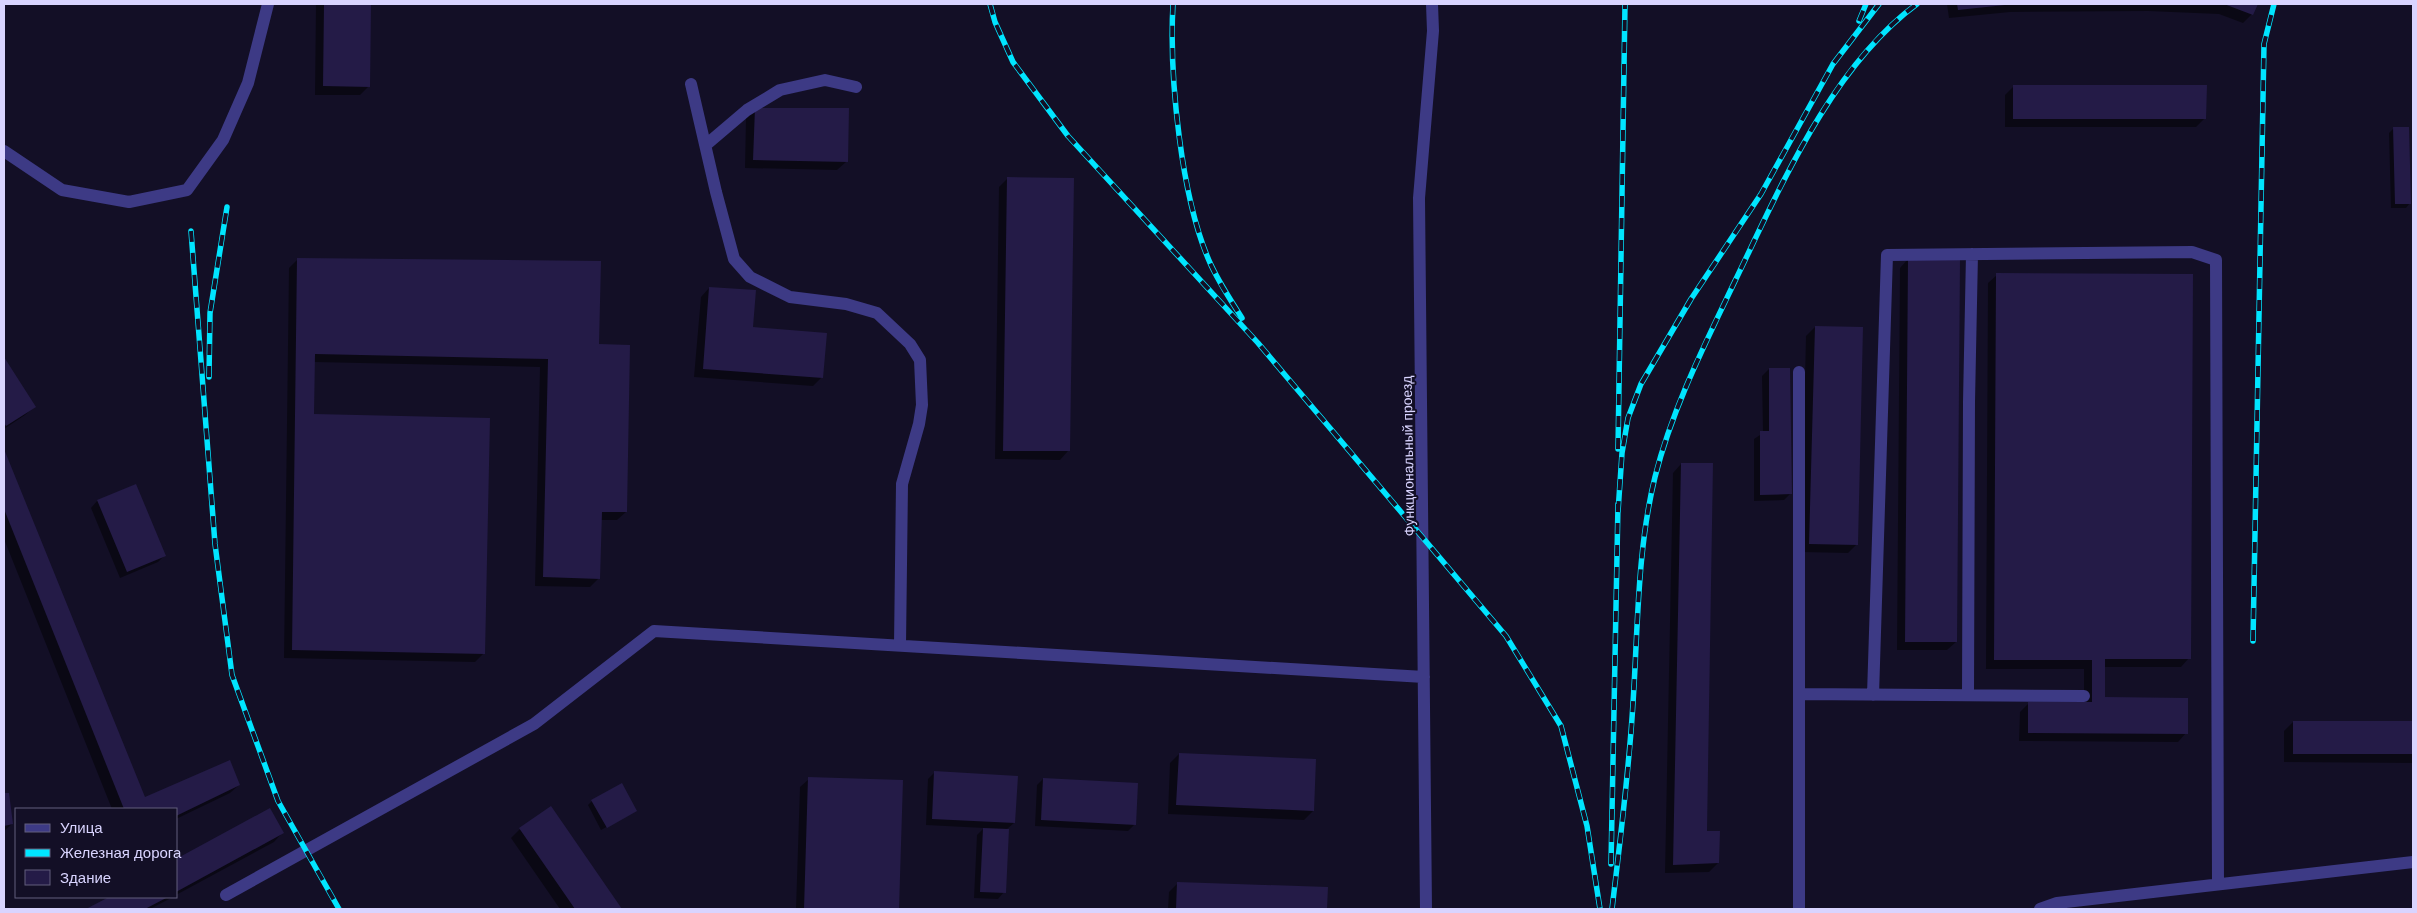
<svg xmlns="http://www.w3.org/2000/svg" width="2417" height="913" viewBox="0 0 2417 913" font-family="Arial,sans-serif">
  <rect width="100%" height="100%" fill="#130f26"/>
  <!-- shadow -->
  <path fill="#0007" d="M 316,4 L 370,4 L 369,86 L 360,95 L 315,95 Z
    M 1947,4 L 2256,4 L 2252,14 L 2243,23 L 2219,14 L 2148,11 L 2010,12 L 1949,18 Z
    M 2014,86 L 2205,118 L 2196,127 L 2005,127 L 2005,95 Z
    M 755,109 L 846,162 L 837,170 L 745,168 L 746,118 Z
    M 2394,128 L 2410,203 L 2406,208 L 2391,208 L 2389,133 Z
    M 1008,178 L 1068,451 L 1060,460 L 995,459 L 999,187 Z
    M 298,259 L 598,345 L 626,512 L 617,520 L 600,520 L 599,578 L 590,587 L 535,586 L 540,367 L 314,362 L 312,416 L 484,653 L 475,662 L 284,658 L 289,268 Z
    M 1908,259 L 1956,642 L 1947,650 L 1897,650 L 1900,268 Z
    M 1997,275 L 2189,658 L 2181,667 L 2104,667 L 2104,699 L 2186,733 L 2178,742 L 2019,741 L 2020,712 L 2029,703 L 2084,703 L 2084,669 L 1986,669 L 1988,283 Z
    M 709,288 L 752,329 L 822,377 L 813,386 L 694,377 L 701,297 Z
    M 1815,327 L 1857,544 L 1848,553 L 1801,552 L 1806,336 Z
    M 4,360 L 34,407 L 25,415 L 4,429 Z
    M 1769,369 L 1790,494 L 1784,500 L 1754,501 L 1754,439 L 1763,433 L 1762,376 Z
    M 4,452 L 144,799 L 239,785 L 230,793 L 176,819 L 176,809 L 112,809 L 4,539 Z
    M 1681,464 L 1706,832 L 1718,863 L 1709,872 L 1665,873 L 1673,473 Z
    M 135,485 L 164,556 L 158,562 L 120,578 L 91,508 L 97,501 Z
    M 2293,722 L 2413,723 L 2413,763 L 2284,762 L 2284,731 Z
    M 1179,754 L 1315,760 L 1313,811 L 1304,820 L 1168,814 L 1170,763 Z
    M 935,772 L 1014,823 L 1007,829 L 1004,892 L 998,899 L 974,898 L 977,835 L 984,828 L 926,825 L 928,779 Z
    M 809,779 L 902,782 L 897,909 L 796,909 L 800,787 Z
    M 1043,779 L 1134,825 L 1128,831 L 1035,826 L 1037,785 Z
    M 8,794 L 12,824 L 4,831 L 4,795 Z
    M 592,801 L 636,811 L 601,830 L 588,805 Z
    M 551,808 L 620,909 L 560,909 L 511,838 L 520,829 Z
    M 282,833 L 274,842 L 176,895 L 176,861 Z
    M 1178,883 L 1326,888 L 1326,909 L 1168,909 L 1169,892 Z
    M 111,897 L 173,897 L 150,909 L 88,909 Z"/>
  <!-- building -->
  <path fill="#241b47" d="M 324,4 L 371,4 L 370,87 L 323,86 Z
    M 1957,4 L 2005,4 L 2005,5 L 1958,10 Z
    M 2224,4 L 2258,4 L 2253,15 Z
    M 2013,85 L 2207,85 L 2206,119 L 2013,119 Z
    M 755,108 L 849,108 L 848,162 L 753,160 Z
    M 2393,127 L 2409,127 L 2411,204 L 2395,204 Z
    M 1007,177 L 1074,178 L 1070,451 L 1003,451 Z
    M 297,258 L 601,261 L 599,344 L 630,345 L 627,512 L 602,512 L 600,579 L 543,577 L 548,359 L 315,354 L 314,414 L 490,418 L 485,654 L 292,650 Z
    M 1908,258 L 1960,258 L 1957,642 L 1905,642 Z
    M 1996,273 L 2193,274 L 2191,659 L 2105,659 L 2105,697 L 2188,698 L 2188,734 L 2028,733 L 2028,702 L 2092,702 L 2092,660 L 1994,660 Z
    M 709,287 L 756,290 L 753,327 L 827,333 L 823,378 L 703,369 Z
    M 1815,326 L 1863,327 L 1858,545 L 1809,544 Z
    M 4,357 L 36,407 L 6,426 L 4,423 Z
    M 1769,368 L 1790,368 L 1792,494 L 1760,495 L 1760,431 L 1769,431 Z
    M 4,449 L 145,797 L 230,760 L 240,785 L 176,816 L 176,809 L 124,809 L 4,509 Z
    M 1681,463 L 1713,463 L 1707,831 L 1720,831 L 1719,863 L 1673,865 Z
    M 136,484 L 166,556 L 127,572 L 97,500 Z
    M 2293,721 L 2413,721 L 2413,754 L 2293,754 Z
    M 1179,753 L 1316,759 L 1314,811 L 1176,805 Z
    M 934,771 L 1018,776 L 1015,823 L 932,819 Z
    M 808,777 L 903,780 L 899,909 L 804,909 Z
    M 1043,778 L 1138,783 L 1136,825 L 1041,820 Z
    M 622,783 L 637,811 L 607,828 L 591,800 Z
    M 4,793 L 9,793 L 13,824 L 4,826 Z
    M 551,806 L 622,909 L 575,909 L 519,828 Z
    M 270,808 L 284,833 L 176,892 L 176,859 Z
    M 983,828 L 1009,829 L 1006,893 L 980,892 Z
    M 1177,882 L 1328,887 L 1327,909 L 1176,909 Z
    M 109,897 L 168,897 L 145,909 L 86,909 Z"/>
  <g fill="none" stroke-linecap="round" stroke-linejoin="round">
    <!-- minor -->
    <path stroke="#3d3a85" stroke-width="12" d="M 691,84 L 716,192 L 734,259 L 750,277 L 790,297 L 846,304 L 877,313 L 910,344 L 920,360 L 922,405 L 919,424 L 902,484 L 900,645
      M 707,144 L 747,110 L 780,90 L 825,80 L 856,87
      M 4,151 L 62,190 L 129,202 L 187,190 L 223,140 L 248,83 L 268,4
      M 1799,372 L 1799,909
      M 1799,694 L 2084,696
      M 1873,695 L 1887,255 L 2192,252 L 2216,260 L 2218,884
      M 1968,695 L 1969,402 L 1972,254
      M 226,895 L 534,724 L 654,631 L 1424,677
      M 1426,909 L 1419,198 L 1433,31 L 1432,4
      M 2040,909 L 2057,903 L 2413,862"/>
    <defs>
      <path id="rail" d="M 990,4 L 995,22 L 1013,62 L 1068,136 L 1258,343 L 1506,636 L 1561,726 L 1587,826 L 1600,909
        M 1173,4 C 1169,76 1181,200 1211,265 C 1220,284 1231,301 1242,318
        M 1859,21 L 1866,4
        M 191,231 L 215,544 L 232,675 L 278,801 L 339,909
        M 209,377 L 210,313 L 227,207
        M 1618,449 L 1625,4
        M 1618,512 L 1622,453 L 1628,418 L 1641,384 L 1691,299 L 1761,194 L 1833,64 L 1879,4
        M 2253,641 L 2264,44 L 2274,4
        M 1611,864 L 1618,504
        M 1612,909 C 1620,841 1629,772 1633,703 C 1638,628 1637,550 1655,477 C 1672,409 1705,344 1735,281 C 1780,188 1831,67 1917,4"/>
    </defs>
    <!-- rail casing -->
    <use href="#rail" stroke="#00e5ff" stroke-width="5.5"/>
    <!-- rail -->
    <use href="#rail" stroke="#130f26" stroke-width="4" stroke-dasharray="11" stroke-linecap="butt"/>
  </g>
  <g text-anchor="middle" stroke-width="4" stroke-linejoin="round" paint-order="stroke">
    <!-- street labels -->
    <g font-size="14" fill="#d9d4ff" stroke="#130f26">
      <text transform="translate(1408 456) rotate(-91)" y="5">Функциональный проезд</text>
    </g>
  </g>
  <!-- border -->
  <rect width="2417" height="913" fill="none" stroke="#d9d4ff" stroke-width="10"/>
  <!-- legend -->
  <rect x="15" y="808" width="162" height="90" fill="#130f26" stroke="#625e7d"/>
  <rect x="25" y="824" width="25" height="8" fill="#3d3a85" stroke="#625e7d"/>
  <text x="60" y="833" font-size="15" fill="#d9d4ff">Улица</text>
  <rect x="25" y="849" width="25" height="8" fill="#00e5ff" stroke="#625e7d"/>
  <text x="60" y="858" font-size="15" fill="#d9d4ff">Железная дорога</text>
  <rect x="25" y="870" width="25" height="15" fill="#241b47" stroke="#625e7d"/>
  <text x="60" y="883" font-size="15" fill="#d9d4ff">Здание</text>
</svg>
